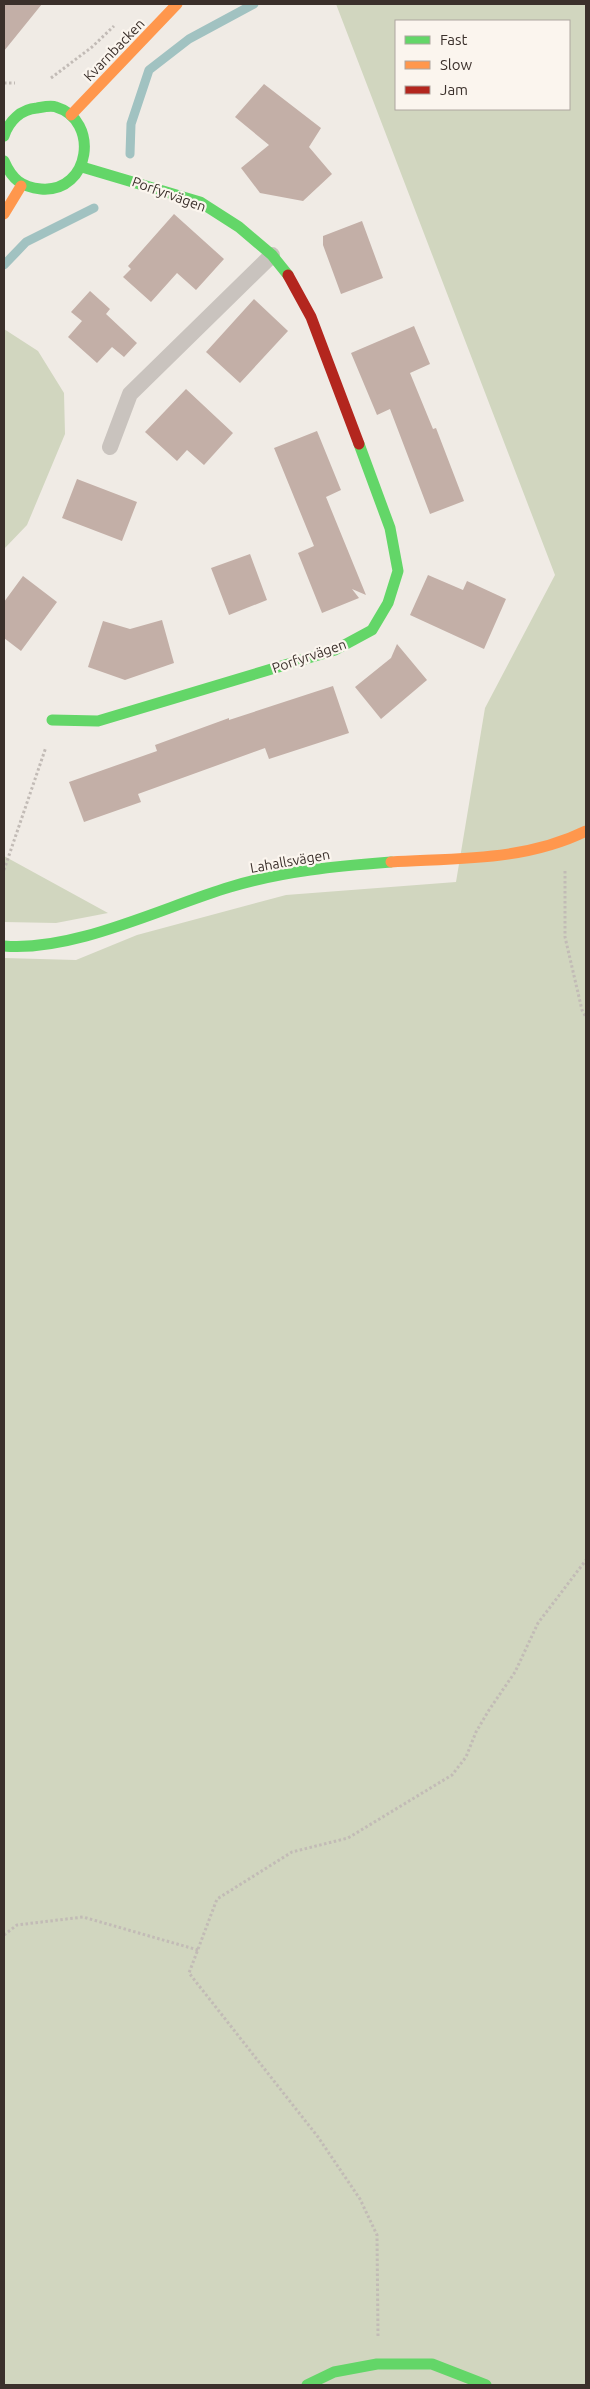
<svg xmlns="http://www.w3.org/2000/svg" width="590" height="2389" viewBox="0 0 590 2389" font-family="Ubuntu,sans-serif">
  <rect width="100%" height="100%" fill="#f0ebe5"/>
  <!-- green -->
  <path fill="#d1d6bf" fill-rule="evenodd" d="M 336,4 L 586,4 L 586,2385 L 4,2385 L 4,958 L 76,960 L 137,935 L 286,895 L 456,882 L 485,708 L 555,575 ZM 396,21 L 569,21 L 569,109 L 396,109 Z
    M 4,329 L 38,351 L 64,393 L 65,434 L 27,525 L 4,549 Z
    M 4,856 L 108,913 L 56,923 L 4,922 Z"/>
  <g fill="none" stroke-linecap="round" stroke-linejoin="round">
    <!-- stream -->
    <path stroke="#a1c2c1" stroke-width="9" d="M 130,154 L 131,124 L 149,70 L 189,39 L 254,4
      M 4,265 L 26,242 L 94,208"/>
  </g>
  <!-- building -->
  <path fill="#c3afa7" d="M 4,4 L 42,4 L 4,51 Z
    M 264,84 L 321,128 L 309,147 L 332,174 L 303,201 L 260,193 L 241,168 L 269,145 L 235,117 Z
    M 174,214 L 224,259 L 196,290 L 177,273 L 151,302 L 123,277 L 131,269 L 128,266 Z
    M 362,221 L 383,278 L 341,294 L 323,245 L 323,236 Z
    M 90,291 L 110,309 L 106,314 L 137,343 L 124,357 L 112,347 L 97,363 L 68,337 L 82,321 L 71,312 Z
    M 254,299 L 288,331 L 240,383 L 206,352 Z
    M 414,326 L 430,364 L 410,373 L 433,429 L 436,428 L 464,501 L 430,514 L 390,409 L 377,415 L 351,353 Z
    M 186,389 L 233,433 L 204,465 L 187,450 L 177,461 L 145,432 Z
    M 317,431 L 341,490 L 326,497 L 366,595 L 352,589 L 359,598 L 322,613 L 298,553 L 314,546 L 274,448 Z
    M 77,479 L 137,502 L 122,541 L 62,518 Z
    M 250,554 L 267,600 L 229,615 L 211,568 Z
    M 428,575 L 463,590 L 467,581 L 506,599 L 484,649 L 410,615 Z
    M 23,576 L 57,602 L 21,651 L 4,638 L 4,602 Z
    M 162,620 L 174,663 L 125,680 L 88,667 L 103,621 L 130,629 Z
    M 397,644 L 427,680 L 381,719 L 355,687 L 391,658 Z
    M 333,686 L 349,733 L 269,759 L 265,748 L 138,794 L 141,802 L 84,822 L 69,782 L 157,751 L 155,745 L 229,718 L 229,720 Z"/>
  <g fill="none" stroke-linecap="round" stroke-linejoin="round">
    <!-- path -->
    <path stroke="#c2bbb6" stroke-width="3" stroke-dasharray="2.5 2.5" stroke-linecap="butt" d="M 51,78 L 92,47 L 114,26
      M 4,83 L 15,83
      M 4,870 L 46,747
      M 565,871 L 565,937 L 582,1010 L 586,1017
      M 4,1935 L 17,1925 L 83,1917 L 198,1950
      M 378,2336 L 377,2235 L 360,2199 L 318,2137 L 189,1973 L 217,1899 L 292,1852 L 348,1838 L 452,1775 L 466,1757 L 476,1732 L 489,1710 L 515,1672 L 538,1623 L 586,1560"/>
    <!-- lane -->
    <path stroke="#c9c3be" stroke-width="16" d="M 110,447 L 130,394 L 272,255"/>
    <!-- fast -->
    <path stroke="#63d668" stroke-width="11" d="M 4,136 C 9,121 21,109 37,108 C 43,107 51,105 56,107 C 100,120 91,193 41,189 C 21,187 12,179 4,161
      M 82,167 L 200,202 L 239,227 L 272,255 L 288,275
      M 52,720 L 98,721 L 335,650 L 372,630 L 388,603 L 398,571 L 390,528 L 359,444
      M 4,946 C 74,952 163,907 230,887 C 283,871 337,866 391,862
      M 307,2385 L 334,2372 L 377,2364 L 432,2364 L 486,2385"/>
    <!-- slow -->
    <path stroke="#ff974d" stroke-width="11" d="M 71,115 L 177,4
      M 4,214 L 21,186
      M 391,862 C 458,858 525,861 586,831"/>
    <!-- jam -->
    <path stroke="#b3261e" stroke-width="11" d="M 288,275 L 311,317 L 359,444"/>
  </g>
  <g text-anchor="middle" stroke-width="4.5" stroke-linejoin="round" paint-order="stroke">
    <!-- street labels -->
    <g font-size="14" fill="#3b302b" stroke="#fbf5ee">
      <text transform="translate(114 50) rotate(-46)" y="5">Kvarnbacken</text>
      <text transform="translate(169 194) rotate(20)" y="5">Porfyrvägen</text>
      <text transform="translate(309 656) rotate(-19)" y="5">Porfyrvägen</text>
      <text transform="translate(290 861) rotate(-10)" y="5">Lahallsvägen</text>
    </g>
  </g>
  <!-- border -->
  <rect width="590" height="2389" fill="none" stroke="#3b302b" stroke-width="10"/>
  <!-- legend -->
  <rect x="395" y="20" width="175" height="90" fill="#fbf5ee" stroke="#aea6a0"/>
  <rect x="405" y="36" width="25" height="8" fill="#63d668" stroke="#aea6a0"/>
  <text x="440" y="45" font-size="15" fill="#3b302b">Fast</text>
  <rect x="405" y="61" width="25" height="8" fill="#ff974d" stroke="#aea6a0"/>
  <text x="440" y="70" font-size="15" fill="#3b302b">Slow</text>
  <rect x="405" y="86" width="25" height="8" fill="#b3261e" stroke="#aea6a0"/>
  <text x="440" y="95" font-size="15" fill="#3b302b">Jam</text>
</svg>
